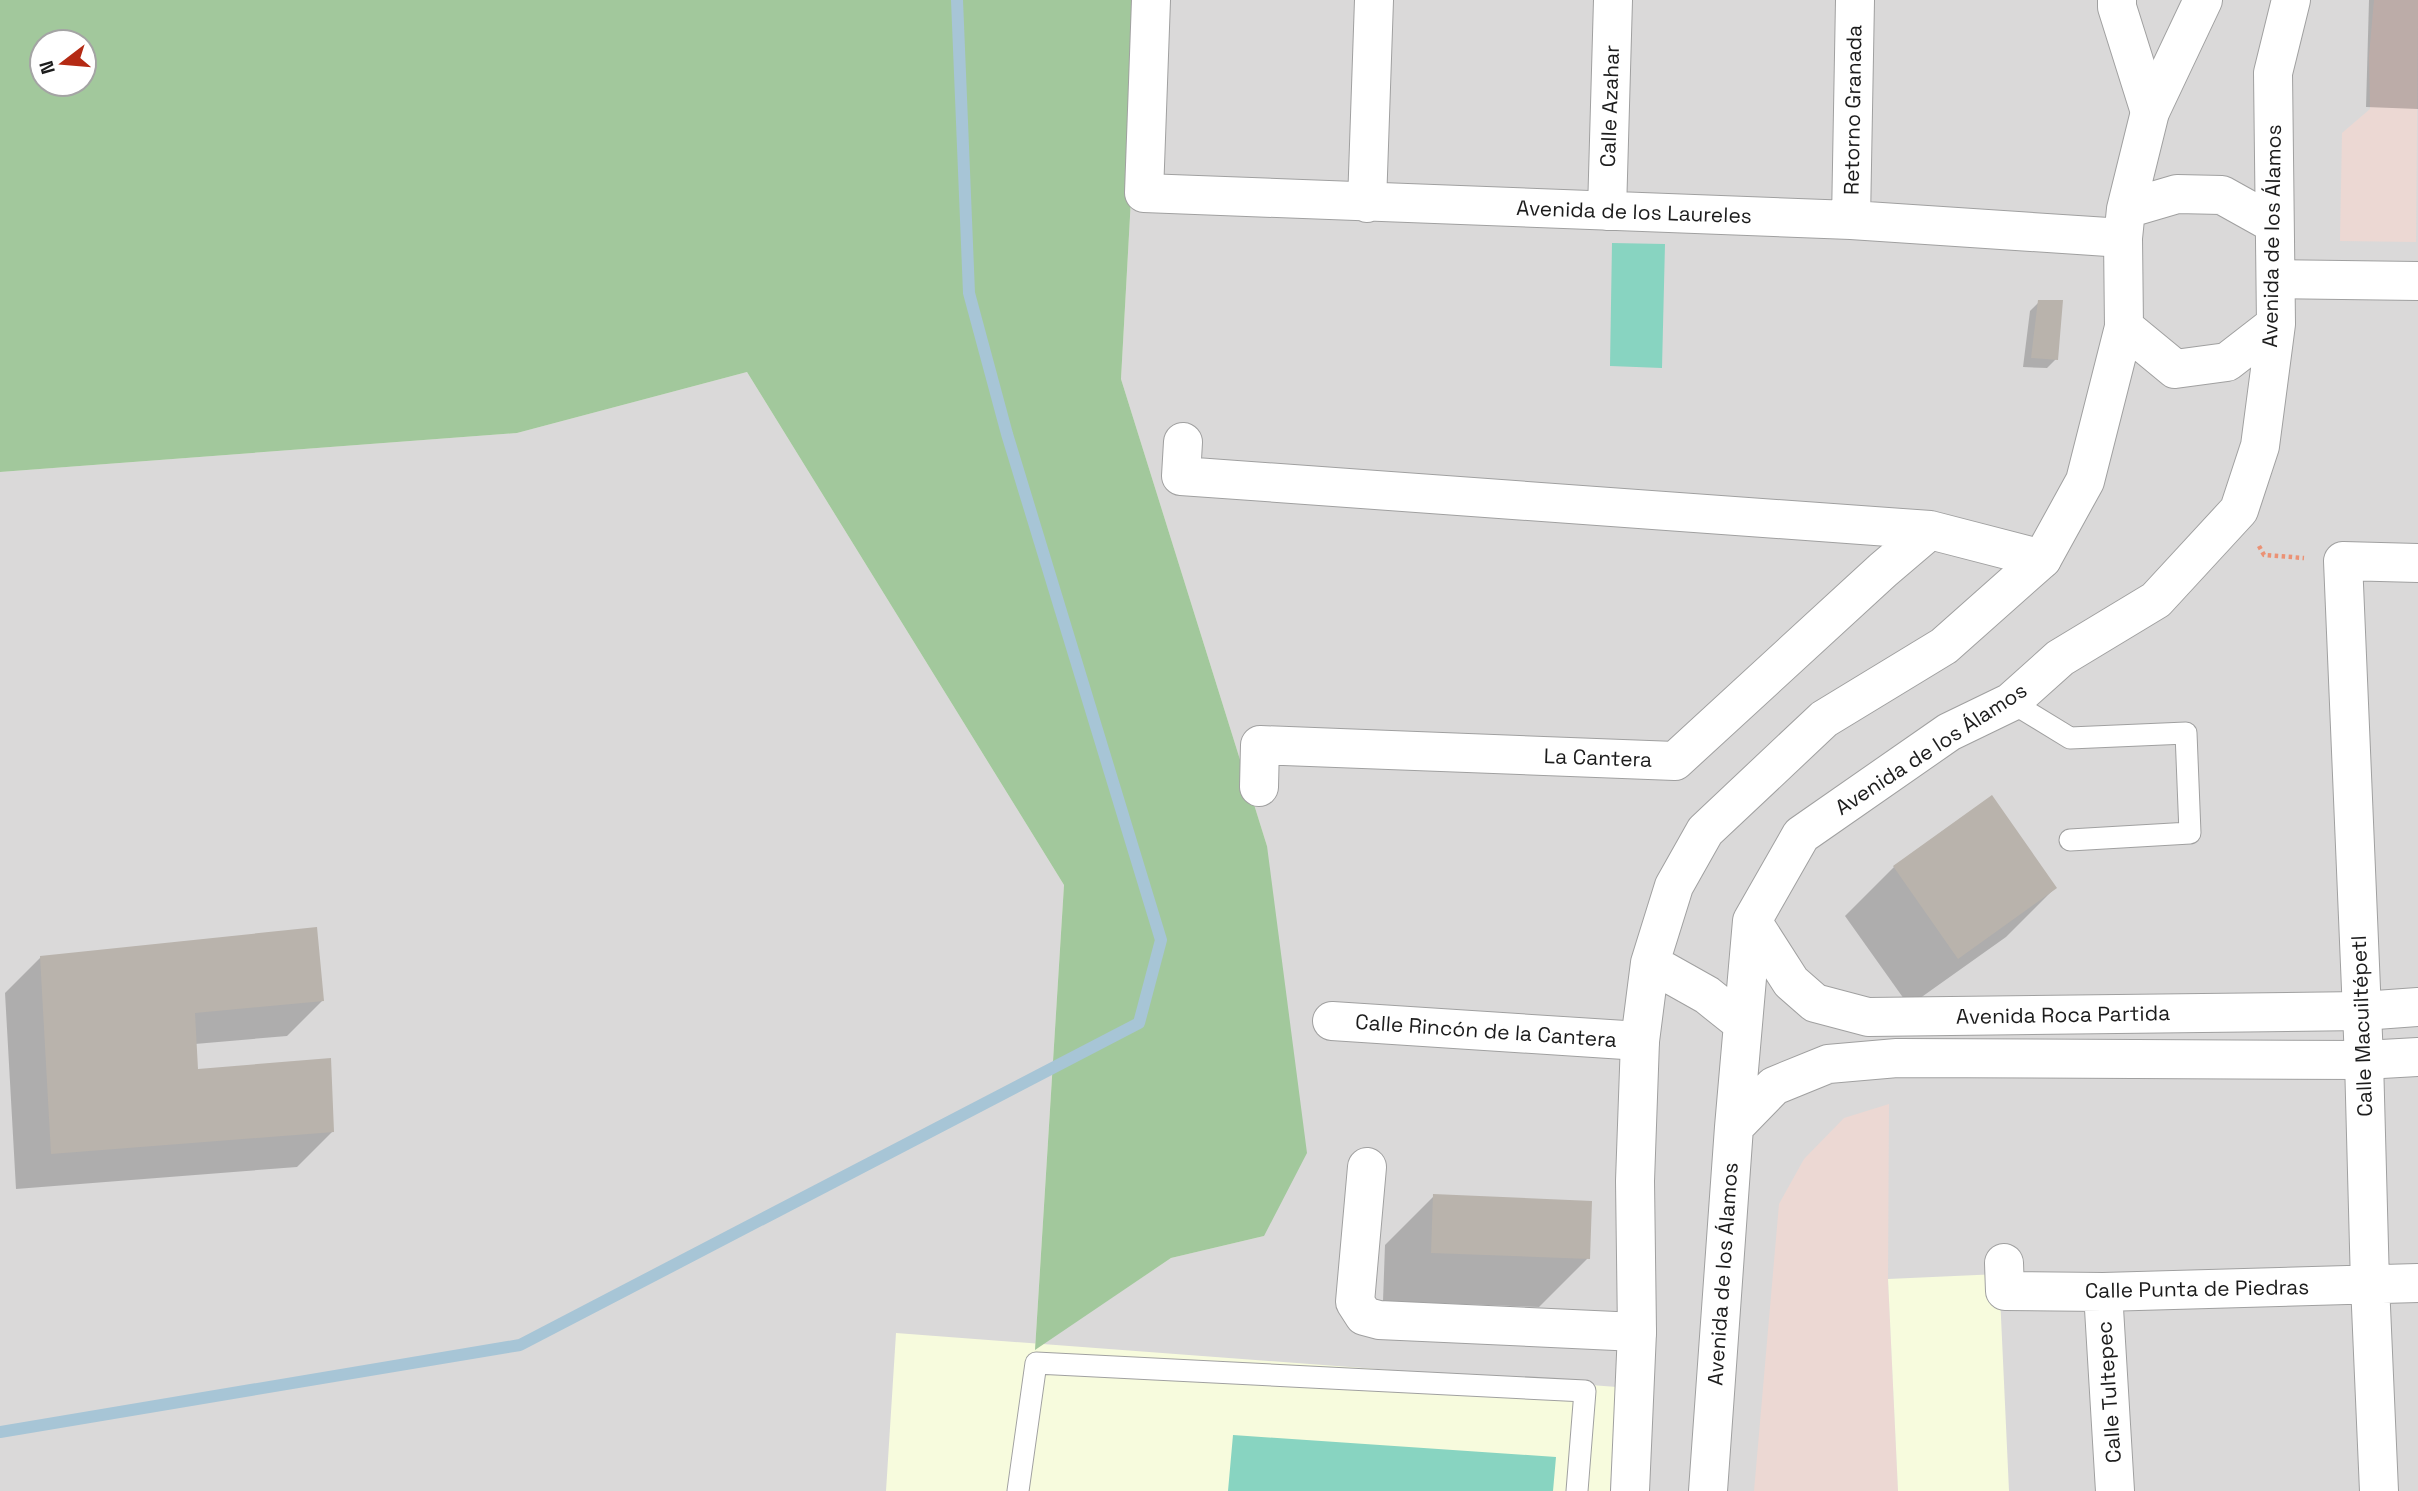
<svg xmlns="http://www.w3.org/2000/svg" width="2418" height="1491" viewBox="0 0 2418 1491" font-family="'Space Grotesk',sans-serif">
  <rect width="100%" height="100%" fill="#ecebe3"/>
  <!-- residential -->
  <path fill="#dad9d9" d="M 1142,0 L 2418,0 L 2418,1491 L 0,1491 L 0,472 L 517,433 L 747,372 L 1064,885 L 1035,1349 L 1171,1258 L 1264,1236 L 1267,846 L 1121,379 Z"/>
  <!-- commercial -->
  <path fill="#ecd8d3" d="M 2374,0 L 2418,0 L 2416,242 L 2340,241 L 2342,133 L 2370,109 L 2369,56 Z
    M 1889,1104 L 1888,1279 L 1898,1491 L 1754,1491 L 1779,1204 L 1804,1159 L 1844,1118 Z"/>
  <!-- education -->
  <path fill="#f7fbdd" d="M 1999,1274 L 2009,1491 L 1898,1491 L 1888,1279 Z
    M 896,1333 L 1617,1387 L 1610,1491 L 886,1491 Z"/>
  <!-- forest -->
  <path fill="#a2c89c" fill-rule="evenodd" d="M 0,0 L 1142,0 L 1121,379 L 1267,846 L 1307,1153 L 1264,1236 L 1171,1258 L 1035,1350 L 1064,885 L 747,372 L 517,433 L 0,472 ZM 42,42 L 84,42 L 84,84 L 42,84 Z"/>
  <!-- pitch -->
  <path fill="#88d4c1" d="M 1612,243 L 1665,244 L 1662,368 L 1610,366 Z
    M 1233,1435 L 1556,1457 L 1553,1491 L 1228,1491 Z"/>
  <!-- shadow -->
  <path fill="#0003" d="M 2369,0 L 2418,0 L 2418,109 L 2366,107 Z
    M 2039,302 L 2056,359 L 2047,368 L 2023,367 L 2030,311 Z
    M 1991,798 L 2055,888 L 2006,937 L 1909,1006 L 1845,916 L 1894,867 Z
    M 41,957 L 322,1001 L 287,1036 L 195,1044 L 197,1070 L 333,1131 L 297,1167 L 16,1189 L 5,993 Z
    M 1434,1196 L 1588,1258 L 1539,1307 L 1383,1301 L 1385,1245 Z"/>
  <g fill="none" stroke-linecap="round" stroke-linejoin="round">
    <!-- stream -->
    <path stroke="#a7c5d6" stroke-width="12" d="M 0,1432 L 520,1345 L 1139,1023 L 1161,940 L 1007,434 L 969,293 L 957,0"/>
  </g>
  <!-- building -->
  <path fill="#b9b3ac" d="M 2038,300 L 2063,300 L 2058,360 L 2031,358 Z
    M 1992,795 L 2057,888 L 1958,959 L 1893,866 Z
    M 317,927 L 324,1001 L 195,1013 L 198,1069 L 331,1058 L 334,1132 L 51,1154 L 40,956 Z
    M 1433,1194 L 1592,1201 L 1590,1259 L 1431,1253 Z"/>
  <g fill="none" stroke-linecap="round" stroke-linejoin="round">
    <defs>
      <path id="service" d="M 2011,702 L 2070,738 L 2186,733 L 2190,833 L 2070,840
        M 1018,1491 L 1036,1363 L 1585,1391 L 1577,1491"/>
      <path id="minor" d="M 1151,0 L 1144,193 L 1851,220 L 2123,238
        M 2117,0 L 2117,7 L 2150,112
        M 1367,203 L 1374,0
        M 1607,211 L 1613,0
        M 1851,220 L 1855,0
        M 2277,279 L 2418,281
        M 1183,442 L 1181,476 L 1930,530 L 2042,559
        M 1259,787 L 1260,745 L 1675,761 L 1883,570 L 1930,530
        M 1332,1021 L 1640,1041
        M 1367,1167 L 1355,1302 L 1364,1316 L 1379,1320 L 1637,1332
        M 2004,1263 L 2005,1291 L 2103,1292 L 2418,1283
        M 2103,1292 L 2115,1491
        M 2379,1491 L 2370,1284 L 2364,1060 L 2343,561 L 2418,563"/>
      <path id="tertiary" d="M 2126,209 L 2177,194 L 2222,195 L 2274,224
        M 2124,327 L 2175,369 L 2227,362 L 2276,324
        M 1752,921 L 1791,982 L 1815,1003 L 1868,1017 L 2362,1011 L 2418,1007
        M 1650,963 L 1707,995 L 1742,1023
        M 1734,1127 L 1774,1086 L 1828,1064 L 1897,1058 L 2364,1060 L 2418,1057
        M 1630,1491 L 1637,1332 L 1635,1181 L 1640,1041 L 1650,963 L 1674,886 L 1705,831 L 1824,719 L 1944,646 L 2042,559 L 2085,481 L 2124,327 L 2123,238 L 2126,209 L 2150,112 L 2203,0
        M 1708,1491 L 1734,1127 L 1752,921 L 1801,835 L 1949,732 L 2011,702 L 2060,658 L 2156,600 L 2239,510 L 2260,446 L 2276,324 L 2273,73 L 2291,0"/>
    </defs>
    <!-- service casing -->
    <use href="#service" stroke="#a0a0a0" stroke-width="23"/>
    <!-- minor casing -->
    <use href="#minor" stroke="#a0a0a0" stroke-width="40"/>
    <!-- tertiary casing -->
    <use href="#tertiary" stroke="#a0a0a0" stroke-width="40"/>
    <!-- path -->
    <path stroke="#eb9275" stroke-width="4.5" stroke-dasharray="3.5 3.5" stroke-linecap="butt" d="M 2259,546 L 2264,555 L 2304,558"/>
    <!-- service -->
    <use href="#service" stroke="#fff" stroke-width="21"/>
    <!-- minor -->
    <use href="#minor" stroke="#fff" stroke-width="38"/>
    <!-- tertiary -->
    <use href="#tertiary" stroke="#fff" stroke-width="38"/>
  </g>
  <g text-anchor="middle" stroke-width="6" stroke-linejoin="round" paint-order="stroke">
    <!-- street labels -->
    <g font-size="21" fill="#1c1c1c" stroke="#fff">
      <text transform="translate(1610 106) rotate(-88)" y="7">Calle Azahar</text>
      <text transform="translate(1853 110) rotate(-89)" y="7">Retorno Granada</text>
      <text transform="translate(1634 212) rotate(2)" y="7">Avenida de los Laureles</text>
      <text transform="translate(2272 236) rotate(-89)" y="7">Avenida de los Álamos</text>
      <text transform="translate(1931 749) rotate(-33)" y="7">Avenida de los Álamos</text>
      <text transform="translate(1598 758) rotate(2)" y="7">La Cantera</text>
      <text transform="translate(2063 1015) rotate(-1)" y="7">Avenida Roca Partida</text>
      <text transform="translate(2362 1026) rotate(-92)" y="7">Calle Macuiltépetl</text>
      <text transform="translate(1486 1031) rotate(4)" y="7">Calle Rincón de la Cantera</text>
      <text transform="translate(1723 1274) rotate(-86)" y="7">Avenida de los Álamos</text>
      <text transform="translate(2197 1289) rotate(-1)" y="7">Calle Punta de Piedras</text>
      <text transform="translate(2109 1392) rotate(-94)" y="7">Calle Tultepec</text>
    </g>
  </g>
  <!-- north arrow -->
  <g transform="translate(63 63) rotate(254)"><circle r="33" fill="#ffffff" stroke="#a4a4a4" stroke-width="2"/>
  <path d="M0-5L12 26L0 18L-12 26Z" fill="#b42a14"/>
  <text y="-10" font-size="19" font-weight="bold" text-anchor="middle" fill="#1c1c1c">N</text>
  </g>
</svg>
